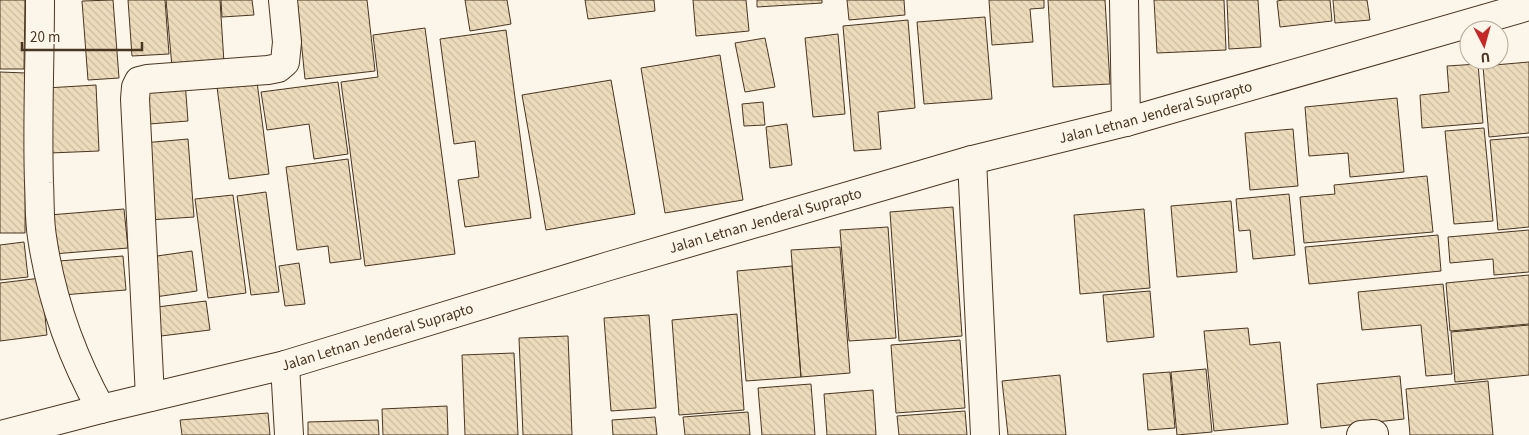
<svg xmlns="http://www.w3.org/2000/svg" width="1529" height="435" viewBox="0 0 1529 435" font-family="'Source Sans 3',sans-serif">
  <defs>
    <pattern id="building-back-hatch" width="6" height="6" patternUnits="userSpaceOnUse" patternTransform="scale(1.25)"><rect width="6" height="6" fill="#ecdcbc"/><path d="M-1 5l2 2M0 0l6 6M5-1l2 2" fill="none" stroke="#ccbda1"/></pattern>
  </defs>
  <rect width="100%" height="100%" fill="#fbf6e9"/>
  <!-- building -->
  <path fill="url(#building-back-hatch)" stroke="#4a3520" d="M 0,0 L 25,0 L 24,69 L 0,69 Z
    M 113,0 L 119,78 L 88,80 L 82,1 Z
    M 128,0 L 165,0 L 169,54 L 132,56 Z
    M 166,0 L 220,0 L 224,63 L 172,67 Z
    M 221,0 L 252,0 L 254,15 L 222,17 Z
    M 297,0 L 367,0 L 375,71 L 305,79 Z
    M 465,0 L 507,0 L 511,24 L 470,31 Z
    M 585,0 L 654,0 L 655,11 L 588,19 Z
    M 693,0 L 746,0 L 749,31 L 696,36 Z
    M 757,0 L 822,0 L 822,3 L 757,7 Z
    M 847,0 L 904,0 L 905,15 L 849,20 Z
    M 989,0 L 1044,0 L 1044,8 L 1030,9 L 1033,42 L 992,45 Z
    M 1048,0 L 1105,0 L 1110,84 L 1053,87 Z
    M 1154,0 L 1224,0 L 1226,50 L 1157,53 Z
    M 1227,0 L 1258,0 L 1261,47 L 1229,49 Z
    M 1283,0 L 1330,0 L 1332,21 L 1280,27 L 1277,1 Z
    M 1333,0 L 1367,0 L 1370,20 L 1335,23 Z
    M 985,17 L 992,99 L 924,104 L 917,22 Z
    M 908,20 L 915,108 L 878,112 L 881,149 L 854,151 L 843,26 Z
    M 425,28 L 455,254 L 365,266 L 341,82 L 378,77 L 373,35 Z
    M 506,30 L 531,218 L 465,227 L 458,180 L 479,177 L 475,141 L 454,144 L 440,39 Z
    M 838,34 L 845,114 L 813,117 L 805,38 Z
    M 765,38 L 775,87 L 745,92 L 735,43 Z
    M 720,55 L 743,200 L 665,213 L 641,68 Z
    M 1529,62 L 1529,133 L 1489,137 L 1483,66 Z
    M 1478,64 L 1483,123 L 1422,128 L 1420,95 L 1449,92 L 1447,66 Z
    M 0,72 L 26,73 L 25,233 L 0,233 Z
    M 611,80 L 635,214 L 546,230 L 522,95 Z
    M 185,81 L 188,121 L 149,124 L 146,85 Z
    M 257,82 L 269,174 L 229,179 L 217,87 Z
    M 338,82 L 348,154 L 314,159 L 309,124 L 267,130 L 261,92 Z
    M 96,85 L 99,151 L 50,153 L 46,88 Z
    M 1397,98 L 1404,172 L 1350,177 L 1348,153 L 1309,156 L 1305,107 Z
    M 763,102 L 765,125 L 744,126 L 742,104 Z
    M 787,124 L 792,165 L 770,168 L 766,127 Z
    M 1484,128 L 1493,221 L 1454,224 L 1445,131 Z
    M 1293,129 L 1298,186 L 1250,190 L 1245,133 Z
    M 1529,137 L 1529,227 L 1498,230 L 1490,140 Z
    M 188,139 L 194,217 L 149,220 L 143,143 Z
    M 348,159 L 361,259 L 330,263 L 328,246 L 297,250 L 286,167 Z
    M 1427,176 L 1433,232 L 1304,243 L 1300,197 L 1335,194 L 1334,185 Z
    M 266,192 L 279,292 L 251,295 L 237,196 Z
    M 1289,194 L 1295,255 L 1253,259 L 1250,230 L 1239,231 L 1236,199 Z
    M 233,195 L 246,293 L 208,298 L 195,199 Z
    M 1231,201 L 1237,272 L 1177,277 L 1171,206 Z
    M 953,207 L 962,336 L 899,341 L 890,212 Z
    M 124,209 L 128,248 L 53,254 L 49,215 Z
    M 1144,209 L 1150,288 L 1080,294 L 1074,215 Z
    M 888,227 L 896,338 L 849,341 L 840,230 Z
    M 1529,230 L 1529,272 L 1494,275 L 1493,259 L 1450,263 L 1448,237 Z
    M 1438,235 L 1441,271 L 1309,284 L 1305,247 Z
    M 24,242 L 28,277 L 0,280 L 0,245 Z
    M 840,247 L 850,373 L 801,377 L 791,250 Z
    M 192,251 L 197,291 L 155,297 L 150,257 Z
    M 123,256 L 126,290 L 62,295 L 59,261 Z
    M 299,263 L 305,304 L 285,306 L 279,266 Z
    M 792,266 L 801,377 L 746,381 L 737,271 Z
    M 1529,275 L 1529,324 L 1450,331 L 1446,283 Z
    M 41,278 L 47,335 L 0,341 L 0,283 Z
    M 1443,284 L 1452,374 L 1426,376 L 1421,325 L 1362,330 L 1358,292 Z
    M 1150,291 L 1154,337 L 1107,342 L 1103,295 Z
    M 206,301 L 210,330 L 161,336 L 157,307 Z
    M 737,314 L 744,410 L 679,415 L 672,320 Z
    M 649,315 L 656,408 L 611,411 L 604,318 Z
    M 1529,325 L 1529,375 L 1455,382 L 1451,332 Z
    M 1248,328 L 1250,345 L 1280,342 L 1288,424 L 1214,431 L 1204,331 Z
    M 568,336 L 572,435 L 523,435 L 519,338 Z
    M 960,340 L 965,408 L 896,413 L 891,345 Z
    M 514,353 L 518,435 L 465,435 L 462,355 Z
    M 1206,369 L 1212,432 L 1177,435 L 1171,372 Z
    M 1170,372 L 1175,428 L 1148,430 L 1143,374 Z
    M 1060,375 L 1066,435 L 1008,435 L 1002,381 Z
    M 1400,376 L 1404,419 L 1321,428 L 1317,384 Z
    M 1488,381 L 1493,435 L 1410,435 L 1406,389 Z
    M 811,384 L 815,435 L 762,435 L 758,388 Z
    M 873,390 L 876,435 L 827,435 L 824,394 Z
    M 447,406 L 448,435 L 383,435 L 382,409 Z
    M 965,411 L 967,435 L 899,435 L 897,416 Z
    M 748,412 L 750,435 L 685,435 L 683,417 Z
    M 268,413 L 270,435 L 182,435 L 180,420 Z
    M 655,417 L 657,435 L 613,435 L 612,420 Z
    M 378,420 L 379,435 L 308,435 L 308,422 Z"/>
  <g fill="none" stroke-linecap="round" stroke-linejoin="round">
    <defs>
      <path id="minor" d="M 40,0 C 40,61 37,122 39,183 C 40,201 39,219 42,237 C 51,298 71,355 101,409
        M 1124,0 L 1126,122
        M 972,160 L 985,435
        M 285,365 L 289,435
        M 150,397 L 135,99 L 136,87 L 139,81 L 147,79 L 268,70 L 278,68 L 285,62 L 287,42 L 283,0
        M 1361,435 L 1374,434"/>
      <g id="secondary">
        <path id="s1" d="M 1,435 L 101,409 L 285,365 L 609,266 L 972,160 L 1126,122 L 1529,6"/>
      </g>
    </defs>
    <!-- minor casing -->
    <use href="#minor" stroke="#4a3520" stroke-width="30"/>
    <!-- secondary casing -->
    <use href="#secondary" stroke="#4a3520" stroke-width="30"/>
    <!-- minor -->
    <use href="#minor" stroke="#fbf6e9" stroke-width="28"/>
    <!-- secondary -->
    <use href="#secondary" stroke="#fbf6e9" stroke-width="28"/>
  </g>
  <g text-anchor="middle" stroke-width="4" stroke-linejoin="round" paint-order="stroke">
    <!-- street labels -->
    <g font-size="15" fill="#4a3520" stroke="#fbf6e9">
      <text dy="5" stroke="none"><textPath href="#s1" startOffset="1199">Jalan Letnan Jenderal Suprapto</textPath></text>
      <text dy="5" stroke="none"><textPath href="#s1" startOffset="794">Jalan Letnan Jenderal Suprapto</textPath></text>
      <text dy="5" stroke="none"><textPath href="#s1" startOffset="389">Jalan Letnan Jenderal Suprapto</textPath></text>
    </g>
  </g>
  <!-- north arrow -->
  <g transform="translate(1484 45) rotate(174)"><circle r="24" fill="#fbf6e9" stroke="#b4a999"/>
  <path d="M0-4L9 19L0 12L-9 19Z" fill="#c62828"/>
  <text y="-8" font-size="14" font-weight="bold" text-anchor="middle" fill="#4a3520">U</text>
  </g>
  <!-- scale -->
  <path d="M22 42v8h120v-8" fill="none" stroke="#4a3520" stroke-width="2.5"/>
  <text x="30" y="42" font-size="15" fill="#4a3520" stroke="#fbf6e9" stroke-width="4" paint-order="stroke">20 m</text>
</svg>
